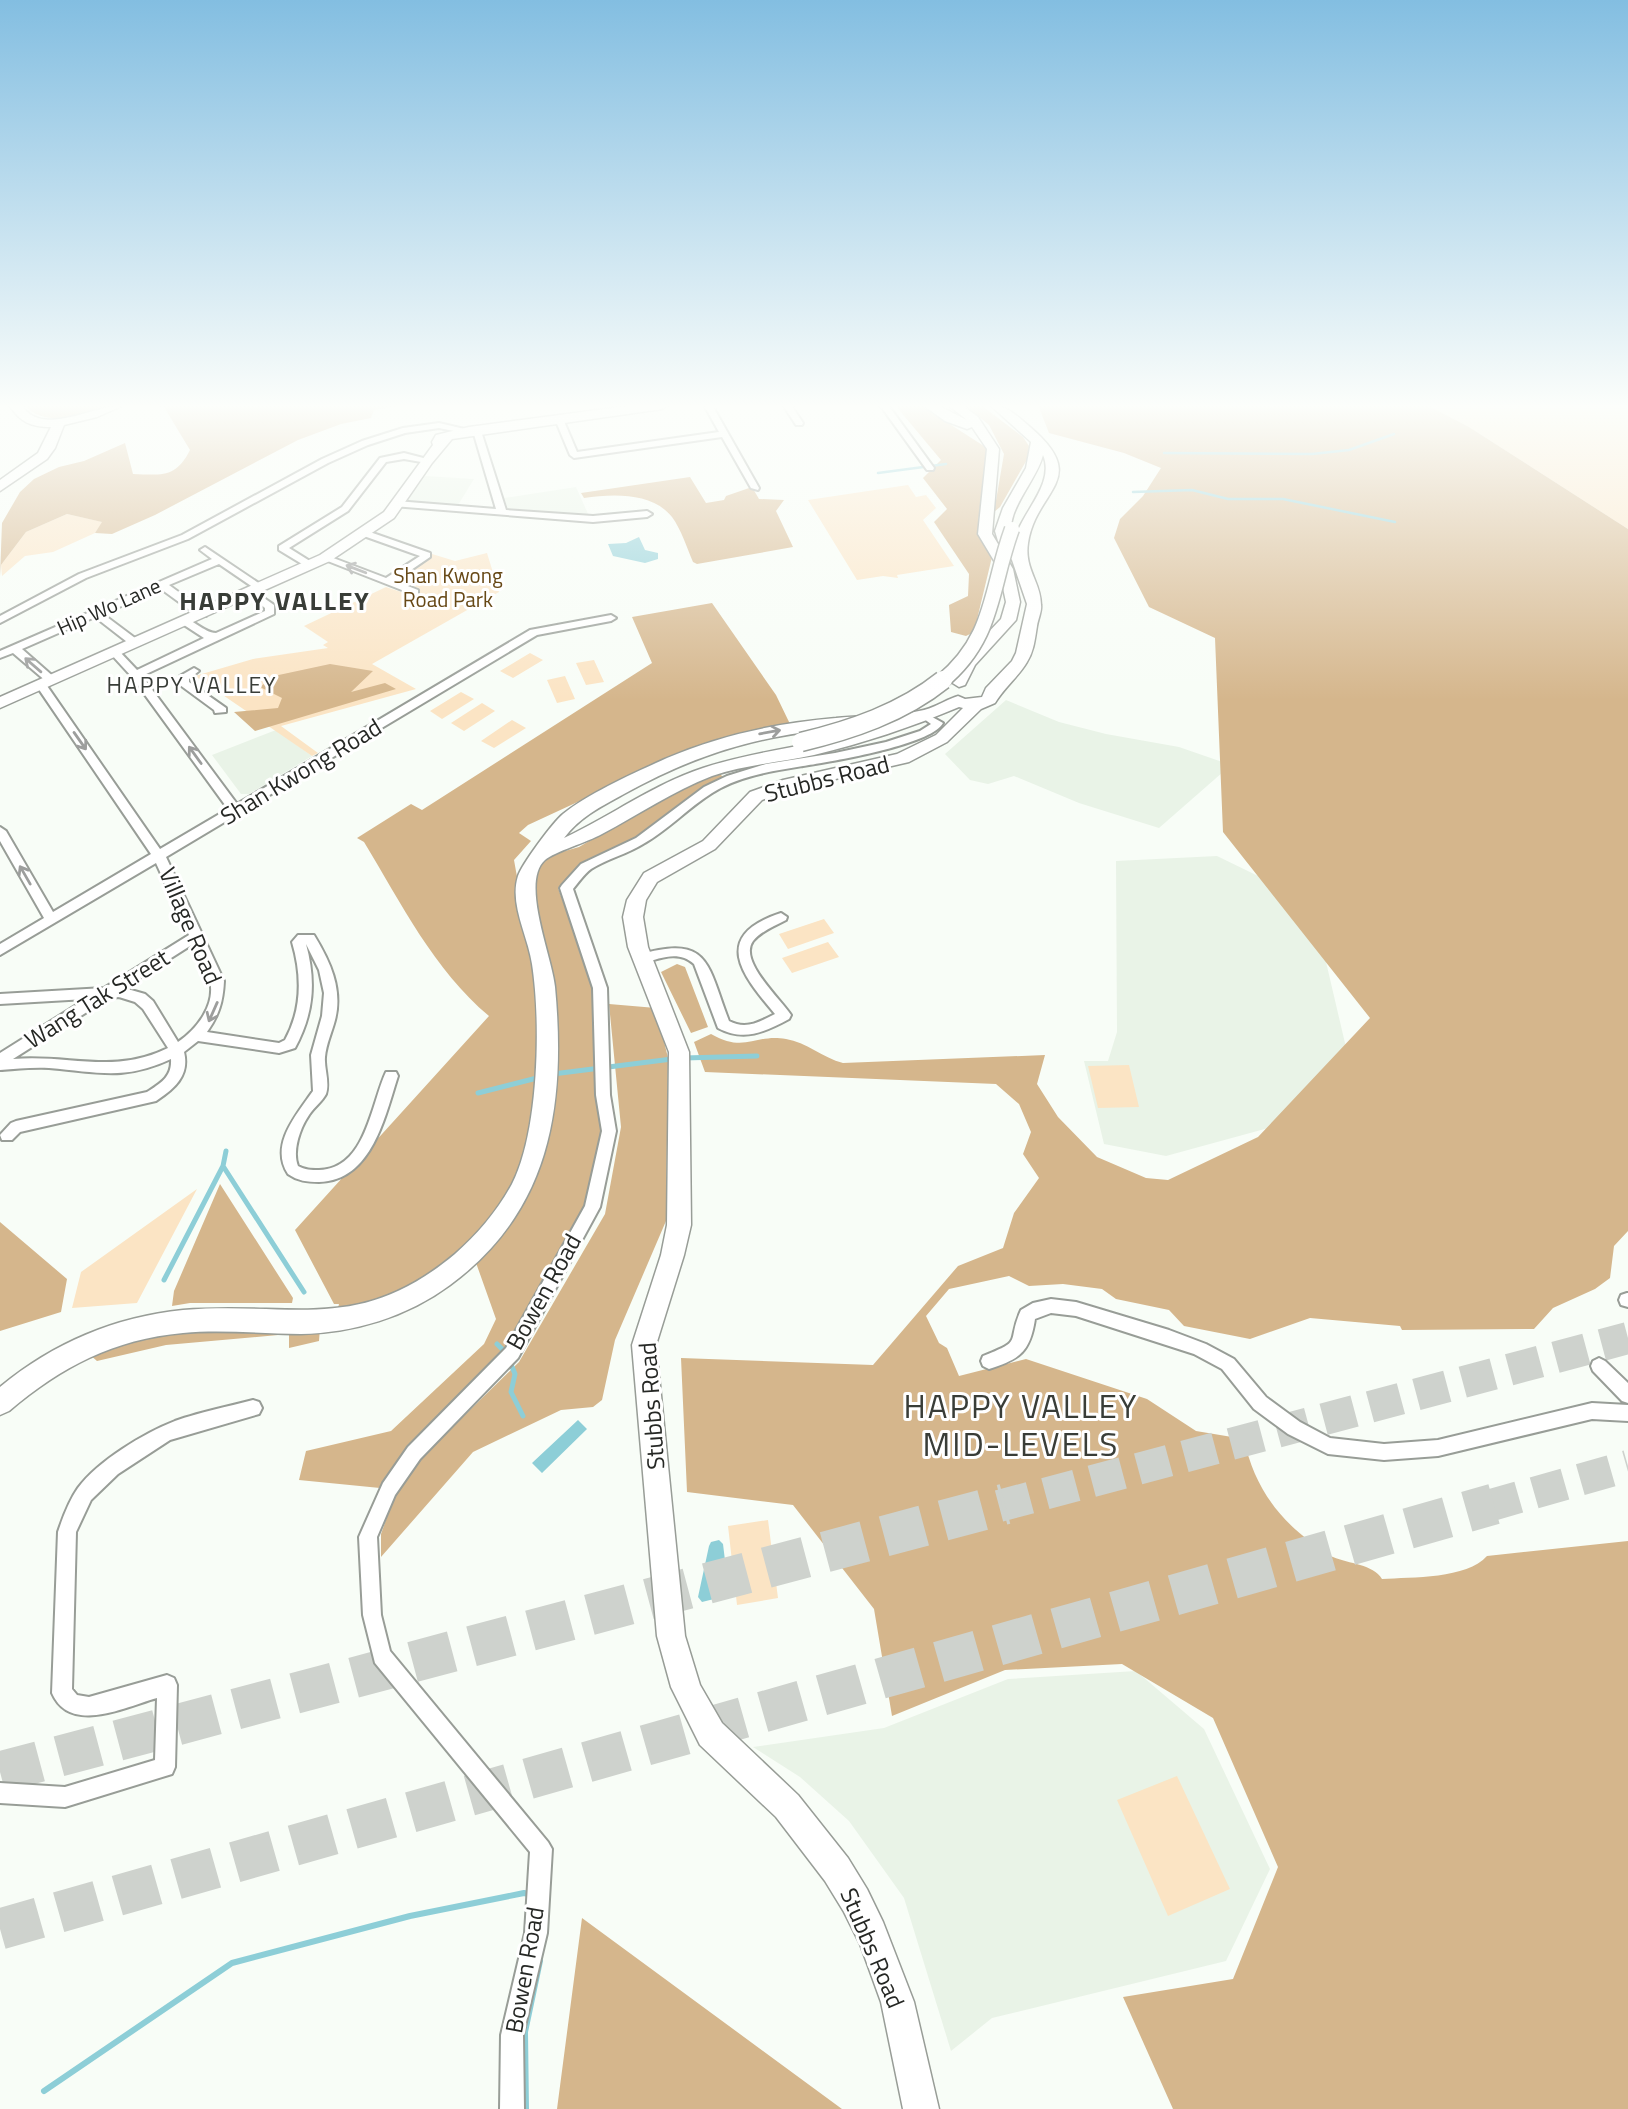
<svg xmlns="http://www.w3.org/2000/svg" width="1628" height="2109" viewBox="0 0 1628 2109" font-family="'Titillium Web',sans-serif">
  <rect width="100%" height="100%" fill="#f8fdf7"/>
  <!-- built -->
  <path fill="#e9f3e7" d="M 425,476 L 474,479 L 458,505 L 406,501 Z
    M 576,487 L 589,516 L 508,509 L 504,498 Z
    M 1006,700 L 1059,722 L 1106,734 L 1179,747 L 1231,765 L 1159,828 L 1079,803 L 1014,776 L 988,784 L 970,780 L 945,754 Z
    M 276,730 L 312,756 L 249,794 L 241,794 L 212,755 Z
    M 1217,856 L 1312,902 L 1359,1103 L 1166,1156 L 1104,1144 L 1084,1061 L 1108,1061 L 1117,1032 L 1116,861 Z
    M 1136,1671 L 1204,1729 L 1270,1869 L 1226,1961 L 992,2018 L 951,2051 L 904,1898 L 849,1821 L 800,1777 L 753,1747 L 884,1728 L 1008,1679 Z"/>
  <!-- green -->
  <path fill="#fbe4c4" d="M 1427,405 L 1628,405 L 1628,529 L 1469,427 Z
    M 908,485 L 916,497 L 926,495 L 936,508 L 923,520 L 954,566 L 897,575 L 898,578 L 883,576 L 857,580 L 808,500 Z
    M 67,514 L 103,522 L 95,533 L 53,552 L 25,556 L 2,576 L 1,565 L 26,532 Z
    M 487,553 L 499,592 L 372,664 L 416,689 L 281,726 L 318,753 L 312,756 L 195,676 L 253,659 L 328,648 L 323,645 L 328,642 L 304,626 L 386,587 L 413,596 L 419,588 L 398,581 L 397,578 L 432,554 L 455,561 Z
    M 530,653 L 543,660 L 513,678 L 500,671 Z
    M 594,660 L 604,682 L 586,685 L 576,663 Z
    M 565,676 L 575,699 L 557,703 L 547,680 Z
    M 461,692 L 474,699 L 442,719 L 430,711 Z
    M 482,703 L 495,711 L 464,731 L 451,723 Z
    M 512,720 L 526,728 L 494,748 L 481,741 Z
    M 824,919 L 834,933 L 788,949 L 779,934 Z
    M 828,942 L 839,957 L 792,973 L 782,958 Z
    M 1129,1065 L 1139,1107 L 1098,1108 L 1088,1066 Z
    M 197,1189 L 137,1303 L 72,1308 L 81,1272 Z
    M 768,1520 L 778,1598 L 737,1605 L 728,1526 Z
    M 1177,1776 L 1230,1889 L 1168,1916 L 1117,1800 Z"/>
  <!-- forest -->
  <path fill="#d5b68c" d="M 24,405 L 125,405 C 95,413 47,431 24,405 Z
    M 155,405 L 404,405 L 374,410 L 371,418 L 341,424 L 298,440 L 155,515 L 112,534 L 95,533 L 102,522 L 67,514 L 26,532 L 1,565 L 0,576 L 2,523 L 20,492 L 34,479 L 59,467 L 84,461 L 125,443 L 133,474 C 162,475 176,478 190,450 L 164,407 Z
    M 895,405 L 920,405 L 987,448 L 978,524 L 992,557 L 974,632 L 966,636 L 951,632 L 949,605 L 968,596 L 969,574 L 934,522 L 947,509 L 923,478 L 941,460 Z
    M 965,405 L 981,405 L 1023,437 L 1029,446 L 1029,456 L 1000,507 L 994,512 L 1004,454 L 989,425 Z
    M 1038,405 L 1427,405 L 1469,427 L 1628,529 L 1628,1231 L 1614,1246 L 1610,1278 L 1595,1289 L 1553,1308 L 1534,1329 L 1402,1330 L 1400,1326 L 1310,1318 L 1250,1339 L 1184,1326 L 1169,1310 L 1116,1299 L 1102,1289 L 1063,1284 L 1029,1286 L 1009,1276 L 949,1289 L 926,1316 L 939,1343 L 947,1348 L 959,1376 L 1026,1359 L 1147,1399 L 1196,1431 L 1244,1439 C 1253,1482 1275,1516 1311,1542 C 1318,1547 1325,1554 1333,1557 C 1349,1564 1373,1564 1382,1579 C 1412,1577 1467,1579 1487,1556 L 1628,1541 L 1628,2109 L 1173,2109 L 1123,1997 L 1233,1979 L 1278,1867 L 1213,1718 L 1122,1664 L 1005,1670 L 892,1716 L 874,1609 L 793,1505 L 687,1492 L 681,1358 L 873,1365 L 958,1266 L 1003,1248 L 1014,1213 L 1039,1178 L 1023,1154 L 1031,1132 L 1019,1104 L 996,1084 L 705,1072 L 694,1042 L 711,1034 C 746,1054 755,1033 786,1039 C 806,1042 823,1058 843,1063 L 1045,1055 L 1037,1084 L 1058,1117 L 1097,1157 L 1146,1178 L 1168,1180 L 1258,1137 L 1370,1018 L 1223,832 L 1215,638 L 1149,607 L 1114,538 L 1120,519 L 1143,496 L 1161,468 L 1124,453 L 1049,433 Z
    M 690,477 L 706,503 L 724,500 L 726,496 L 752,487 L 759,499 L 784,500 L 776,511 L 793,547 L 697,564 L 693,562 C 687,548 681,529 672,517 C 652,492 613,494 584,498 L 581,493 Z
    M 712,603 L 776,695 L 790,724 L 707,742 L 528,825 L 519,833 L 531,841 L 514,860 L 540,1006 L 533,1121 L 517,1184 L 483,1229 L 428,1281 L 362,1308 L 338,1308 L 339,1304 L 334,1304 L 295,1230 L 489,1016 C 434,970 401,903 364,842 L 357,838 L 411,804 L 422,810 L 652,663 L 632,617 Z
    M 330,664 L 373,671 L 351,692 L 385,683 L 396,689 L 255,731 L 234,712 L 278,708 L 282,698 L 260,687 L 274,676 Z
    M 720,774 L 724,778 L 644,834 L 586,860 L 558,888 L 595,989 L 604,1132 L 588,1206 L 501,1360 L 409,1448 L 380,1488 L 299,1480 L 306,1451 L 391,1431 L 484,1344 L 496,1319 L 475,1260 L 542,1145 L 530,879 L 544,857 L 579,847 L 667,795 Z
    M 677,964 L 685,967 L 708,1027 L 691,1033 L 661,972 Z
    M 609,1004 L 656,1008 L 668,1058 L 666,1221 L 615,1340 L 602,1400 L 593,1407 L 561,1410 L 473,1452 L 381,1557 L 381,1534 L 395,1495 L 425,1454 L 519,1362 L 605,1214 L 621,1127 Z
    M 220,1184 L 293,1298 L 292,1303 L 190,1303 L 172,1306 L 174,1291 Z
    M 0,1222 L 67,1279 L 61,1312 L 0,1331 Z
    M 320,1328 L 319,1341 L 289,1348 L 289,1334 L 166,1345 L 97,1361 L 89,1354 L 151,1333 Z
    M 582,1918 L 842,2109 L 557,2109 Z"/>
  <!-- water -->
  <path fill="#8dced7" d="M 639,537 L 645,550 L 658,553 L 658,559 L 645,563 L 613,556 L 608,544 L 626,543 Z
    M 578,1420 L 587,1429 L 542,1473 L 532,1463 Z
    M 719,1540 L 723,1544 L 729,1593 L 726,1596 L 702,1602 L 698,1597 L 709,1546 L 711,1542 Z"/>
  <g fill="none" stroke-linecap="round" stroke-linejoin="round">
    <!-- stream-far2 -->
    <path stroke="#8dced7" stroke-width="2.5" d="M 1164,453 L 1312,454 L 1349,450 L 1394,434
      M 878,473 L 946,464
      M 1133,492 L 1192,490 L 1228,499 L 1283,499 L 1395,522"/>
    <!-- stream-far1 -->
    <path stroke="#8dced7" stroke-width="5" d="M 684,1058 L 757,1056
      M 553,1074 L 672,1059
      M 478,1093 L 541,1077
      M 223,1166 L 304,1292
      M 164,1280 L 223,1166 L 226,1151
      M 497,1344 L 507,1354
      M 510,1362 L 515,1374 L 511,1392 L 523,1416"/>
    <!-- stream -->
    <path stroke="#8dced7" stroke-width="6" d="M 44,2091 L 232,1963 L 410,1916 L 524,1893 L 533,1895
      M 526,2109 L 525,2032 L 540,1961"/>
    <!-- highway-tunnel-far1 -->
    <path stroke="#ced2cd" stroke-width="32" stroke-dasharray="32 16" stroke-linecap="butt" d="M 999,1506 L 1628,1338
      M 1488,1506 L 1628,1466"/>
    <!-- highway-tunnel -->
    <path stroke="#ced2cd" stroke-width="41" stroke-dasharray="41 20" stroke-linecap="butt" d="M 0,1772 L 1005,1504
      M 0,1929 L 1494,1504"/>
    <defs>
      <path id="street" d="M 704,405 L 712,405 L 759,488 L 758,490 L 751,488 L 722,437 L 574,458 L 570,455 L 555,419 L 559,416 L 563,419 L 577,452 L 719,432 Z
        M 783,405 L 791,405 L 803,423 L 802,425 L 796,425 Z
        M 880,405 L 888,405 L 934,468 L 933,470 L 927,470 Z
        M 439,423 L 473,431 L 474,428 L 480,428 L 506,510 L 593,516 L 647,511 L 652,514 L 647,517 L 593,522 L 393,506 L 391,504 L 396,501 L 496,509 L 473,431 L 469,434 L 439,428 L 405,433 L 368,445 L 328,463 L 188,539 L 86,578 L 0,623 L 0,616 L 79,574 L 182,535 L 322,459 L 362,441 L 403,428 Z
        M 404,453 L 431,460 L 427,463 L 404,459 L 386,462 L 348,511 L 289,548 L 313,563 L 313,567 L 307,567 L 279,550 L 279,546 L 342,507 L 380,458 Z
        M 364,530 L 430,553 L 430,557 L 395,581 L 418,590 L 418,594 L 412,594 L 320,558 L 328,556 L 386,578 L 420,556 L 361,535 L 359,533 Z
        M 205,547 L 263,586 L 263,590 L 257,590 L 219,564 L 169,585 L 206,612 L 206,616 L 198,616 L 161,589 L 103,614 L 139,641 L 139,645 L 131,645 L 95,617 L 22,649 L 55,678 L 55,682 L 47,682 L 13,653 L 0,658 L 0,651 L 212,559 L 200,550 Z
        M 251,589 L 274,605 L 274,614 L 142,676 L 237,804 L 530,630 L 611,615 L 616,618 L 611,621 L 537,635 L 166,857 L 224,981 C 223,1002 219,1015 207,1032 L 279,1043 L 285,1040 C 302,1009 302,976 292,942 L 298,935 L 314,935 C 330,961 343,989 335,1020 C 332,1032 326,1044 325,1057 C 324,1069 330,1082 326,1094 C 322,1102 314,1107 309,1115 C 300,1128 292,1151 298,1166 C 305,1170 311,1170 319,1170 C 366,1169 371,1104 386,1072 L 396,1072 L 398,1076 C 385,1116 372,1181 319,1182 C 307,1182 298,1181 288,1174 C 269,1145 297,1114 313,1091 L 311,1055 L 322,1016 L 324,993 L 319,970 L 306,944 C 316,981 314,1013 295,1048 L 279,1053 L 198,1041 L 184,1052 C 190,1076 174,1089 156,1101 L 20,1132 L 12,1140 L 2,1140 L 0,1135 L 11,1123 L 16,1121 L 147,1092 C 161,1083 172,1077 171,1059 C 124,1081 98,1072 49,1068 C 33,1067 16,1069 0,1070 L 0,1053 L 86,999 L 0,1004 L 0,994 L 104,988 L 189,935 L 156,863 L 0,955 L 0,944 L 44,918 L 0,841 L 0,827 L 6,831 L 53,912 L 151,854 L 36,685 L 37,683 L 45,683 L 160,849 L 228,809 L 132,677 L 110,653 L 115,650 L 119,651 L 137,670 L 204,638 L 181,623 L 181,619 C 194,618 202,632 216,633 L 265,611 L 265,608 L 246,592 ZM 193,944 C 199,955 207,968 210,980 C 216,1005 197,1029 178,1042 L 153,1001 L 145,994 L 124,988 ZM 119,997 L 135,1002 L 143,1009 L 168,1048 C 113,1075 70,1054 13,1059 L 109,998 Z
        M 194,668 L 199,671 L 189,679 L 189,682 L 226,708 L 226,712 L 215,713 L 214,710 L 180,685 L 180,676 Z
        M 925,713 L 943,723 C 932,745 829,762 803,766 C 772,771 739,776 712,793 C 688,808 668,830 643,844 C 627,854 607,859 591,869 C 584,874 578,883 573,889 L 607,988 L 610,1095 L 616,1131 L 600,1207 L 518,1358 L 420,1459 L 395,1495 L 377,1537 L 381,1615 L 390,1651 L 548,1842 L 552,1849 L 547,1933 L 523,2035 L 524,2109 L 500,2109 L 501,2035 L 525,1933 L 530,1852 L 375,1663 L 363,1615 L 359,1537 L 383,1483 L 408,1447 L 506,1348 L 585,1206 L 602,1131 L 596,1095 L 593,988 L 560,888 L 562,885 L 581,864 L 636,838 L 704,787 L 727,776 L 766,764 L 835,753 L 886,742 L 920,731 L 931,724 L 920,716 Z
        M 781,913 L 787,917 L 786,920 C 775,926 761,931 753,941 C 738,961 781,999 791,1015 L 789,1019 C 765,1032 744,1042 718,1028 L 694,964 C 679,950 661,958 643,963 L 636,958 L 638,955 C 710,934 707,964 729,1021 C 746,1030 759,1022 775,1014 C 741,974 711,936 781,913 Z
        M 1627,1293 L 1628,1293 L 1628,1307 L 1621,1305 L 1619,1300 L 1621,1295 Z
        M 1051,1299 L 1076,1302 L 1169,1330 L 1206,1344 L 1234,1359 L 1266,1397 L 1300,1422 L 1330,1438 L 1384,1444 L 1438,1440 L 1592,1403 L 1628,1405 L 1628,1421 L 1592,1419 L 1438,1456 L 1384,1460 L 1328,1454 L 1288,1434 L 1254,1409 L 1222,1369 L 1194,1354 L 1076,1316 L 1051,1313 L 1035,1319 C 1030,1352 1020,1359 989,1369 L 983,1366 L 981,1361 L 983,1356 C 1025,1340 1006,1343 1021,1310 L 1033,1303 Z
        M 1599,1358 L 1605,1361 L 1628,1383 L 1628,1403 L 1622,1401 L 1593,1371 L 1591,1366 L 1593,1361 Z
        M 253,1400 L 259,1402 L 262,1408 L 259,1414 L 170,1440 L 118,1474 L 91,1500 L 76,1532 L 72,1689 L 77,1695 L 89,1697 L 167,1675 L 174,1678 L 177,1685 L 175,1767 L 172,1774 L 65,1807 L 0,1803 L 0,1783 L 65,1787 L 155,1760 L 157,1698 C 125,1707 70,1735 52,1693 L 58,1532 C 63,1517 69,1501 78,1488 C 98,1461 144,1433 175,1421 C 200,1412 227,1407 253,1400 Z"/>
      <path id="secondary" d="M 9,405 L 21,405 C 43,438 93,405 124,405 L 97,417 L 64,425 L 55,448 L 47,459 L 0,491 L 0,480 L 38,453 L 51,427 C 31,427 20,422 9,405 Z
        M 635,405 L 668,405 L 662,409 L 452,439 L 432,463 L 394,518 L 330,561 L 0,708 L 0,697 L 320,555 L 384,512 L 433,445 L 432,442 L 436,435 L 469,427 Z
        M 923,405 L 937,405 L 967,420 L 948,405 L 962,405 L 978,417 L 999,449 L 992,534 L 1013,569 L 1020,602 L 1016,620 L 975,665 L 965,685 L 959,687 L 951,682 L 962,660 L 1001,619 L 1006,602 L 999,569 L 978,534 L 987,449 L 972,427 L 967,429 L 945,421 Z
        M 990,405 C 1007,405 1017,416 1030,427 C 1092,480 1036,489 1028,543 C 1024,569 1041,582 1041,605 C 1042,611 1038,619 1037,626 C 1035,638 1034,651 1027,662 C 1019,676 1004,688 995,703 L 981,709 L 947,742 L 909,762 L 788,790 L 762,800 L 715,849 L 657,882 L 646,900 L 643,917 L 648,947 L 689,1052 L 691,1225 L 684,1255 L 656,1345 L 685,1636 L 700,1685 L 722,1723 L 798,1795 L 848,1858 L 867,1889 L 883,1922 L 914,2002 L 939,2109 L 903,2109 L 881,2002 L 860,1944 L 844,1912 L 825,1881 L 776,1817 L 700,1745 L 671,1687 L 657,1636 L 632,1345 L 661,1255 L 667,1225 L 669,1052 L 628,947 L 623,917 L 627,900 L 644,873 L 703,841 L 750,792 L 783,780 L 897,754 L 936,735 L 963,708 L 959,707 C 912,727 864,743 814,755 C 781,762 745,765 712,776 C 673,791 638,815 602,834 C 588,842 554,852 545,860 C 520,882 552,956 555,987 C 566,1105 551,1211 450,1285 C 407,1317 353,1333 301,1334 C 261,1334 222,1329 183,1333 C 114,1339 61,1367 9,1411 L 0,1415 L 0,1387 C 53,1343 115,1317 183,1310 C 294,1301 358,1335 455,1254 C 477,1235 498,1210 512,1184 C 539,1131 541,1022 532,964 C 528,936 509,904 518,876 C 522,864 553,822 563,814 C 589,793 636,772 667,758 C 721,735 777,723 836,718 C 863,715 893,717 919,711 C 933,709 945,700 958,696 L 965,699 L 982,697 L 986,688 L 1012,661 L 1016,653 L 1027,604 L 1012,560 L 998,541 L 995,531 L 1003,508 L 1026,468 L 1031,442 ZM 1043,455 C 1056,485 1019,514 1014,543 C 1000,515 1036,483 1043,455 ZM 887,724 C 827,745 763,748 703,768 C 654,784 611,816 564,838 C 580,817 600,807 624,794 C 716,743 783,731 887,724 Z"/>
    </defs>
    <!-- street casing -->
    <use href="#street" stroke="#989d97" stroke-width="4"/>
    <!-- secondary casing -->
    <use href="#secondary" stroke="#989d97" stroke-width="3"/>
    <!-- street -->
    <use href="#street" fill="#fff" fill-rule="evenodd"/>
    <!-- secondary -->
    <use href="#secondary" fill="#fff" fill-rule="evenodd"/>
    <defs>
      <path id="secondary-bridge-far1" d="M 941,682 C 995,638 990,589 1012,529"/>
      <path id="secondary-bridge" d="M 801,742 C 851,730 902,713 943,680"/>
    </defs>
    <!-- secondary-bridge-far1 casing -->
    <use href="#secondary-bridge-far1" stroke="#989d97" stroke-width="17" stroke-linecap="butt"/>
    <!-- secondary-bridge casing -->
    <use href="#secondary-bridge" stroke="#989d97" stroke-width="21" stroke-linecap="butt"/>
    <!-- secondary-bridge-far1 -->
    <use href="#secondary-bridge-far1" stroke="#fff" stroke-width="14"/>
    <!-- secondary-bridge -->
    <use href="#secondary-bridge" stroke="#fff" stroke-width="18"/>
  </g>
  <!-- one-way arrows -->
  <defs><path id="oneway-shaft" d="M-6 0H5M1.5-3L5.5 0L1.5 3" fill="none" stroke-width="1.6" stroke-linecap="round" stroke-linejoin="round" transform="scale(1.75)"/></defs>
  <g stroke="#9d9e9d">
    <use href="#oneway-shaft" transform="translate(356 569) rotate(-159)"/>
    <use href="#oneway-shaft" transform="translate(33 665) rotate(-139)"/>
    <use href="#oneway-shaft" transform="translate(770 732) rotate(-10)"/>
    <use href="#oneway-shaft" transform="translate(80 741) rotate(55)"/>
    <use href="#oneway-shaft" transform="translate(195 755) rotate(-126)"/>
    <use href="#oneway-shaft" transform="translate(25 875) rotate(-120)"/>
    <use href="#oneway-shaft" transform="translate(213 1012) rotate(114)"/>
  </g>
  <!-- sky -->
  <linearGradient id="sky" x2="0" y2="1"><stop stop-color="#83bee1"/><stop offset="0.58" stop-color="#fcfefb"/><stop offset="1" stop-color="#fcfefb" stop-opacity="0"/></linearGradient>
  <rect width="1628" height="700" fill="url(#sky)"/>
  <g text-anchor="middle" stroke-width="6" stroke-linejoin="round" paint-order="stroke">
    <!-- far-park labels -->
    <g font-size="21" fill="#674816" stroke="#fff">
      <text x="448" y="583">Shan Kwong<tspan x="448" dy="24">Road Park</tspan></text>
    </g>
    <!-- far-street labels -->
    <g font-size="21" fill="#262825" stroke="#fff">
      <text transform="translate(109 607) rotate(-24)" y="7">Hip Wo Lane</text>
    </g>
    <!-- far-quarter labels -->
    <g font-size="23" letter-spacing="2" fill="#393d38" stroke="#fff">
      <text x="192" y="693">HAPPY VALLEY</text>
    </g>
    <!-- street labels -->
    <g font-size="24" fill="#262825" stroke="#fff">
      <text transform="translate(301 772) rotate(-31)" y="8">Shan Kwong Road</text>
      <text transform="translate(827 779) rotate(-14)" y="8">Stubbs Road</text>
      <text transform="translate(190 926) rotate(67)" y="8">Village Road</text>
      <text transform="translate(97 999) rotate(-32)" y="8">Wang Tak Street</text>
      <text transform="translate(544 1292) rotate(-61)" y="8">Bowen Road</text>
      <text transform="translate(652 1406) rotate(-94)" y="8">Stubbs Road</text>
      <text transform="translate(872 1948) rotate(67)" y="8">Stubbs Road</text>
      <text transform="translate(525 1970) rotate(-80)" y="8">Bowen Road</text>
    </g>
    <!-- far-district labels -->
    <g font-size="26" font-weight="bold" letter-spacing="2" fill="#393d38" stroke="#fff">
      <text x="275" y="610">HAPPY VALLEY</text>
    </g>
    <!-- near-quarter labels -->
    <g font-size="33" letter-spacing="2" fill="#393d38" stroke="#fff">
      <text x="1021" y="1418">HAPPY VALLEY<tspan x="1021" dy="38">MID-LEVELS</tspan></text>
    </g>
  </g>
</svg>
